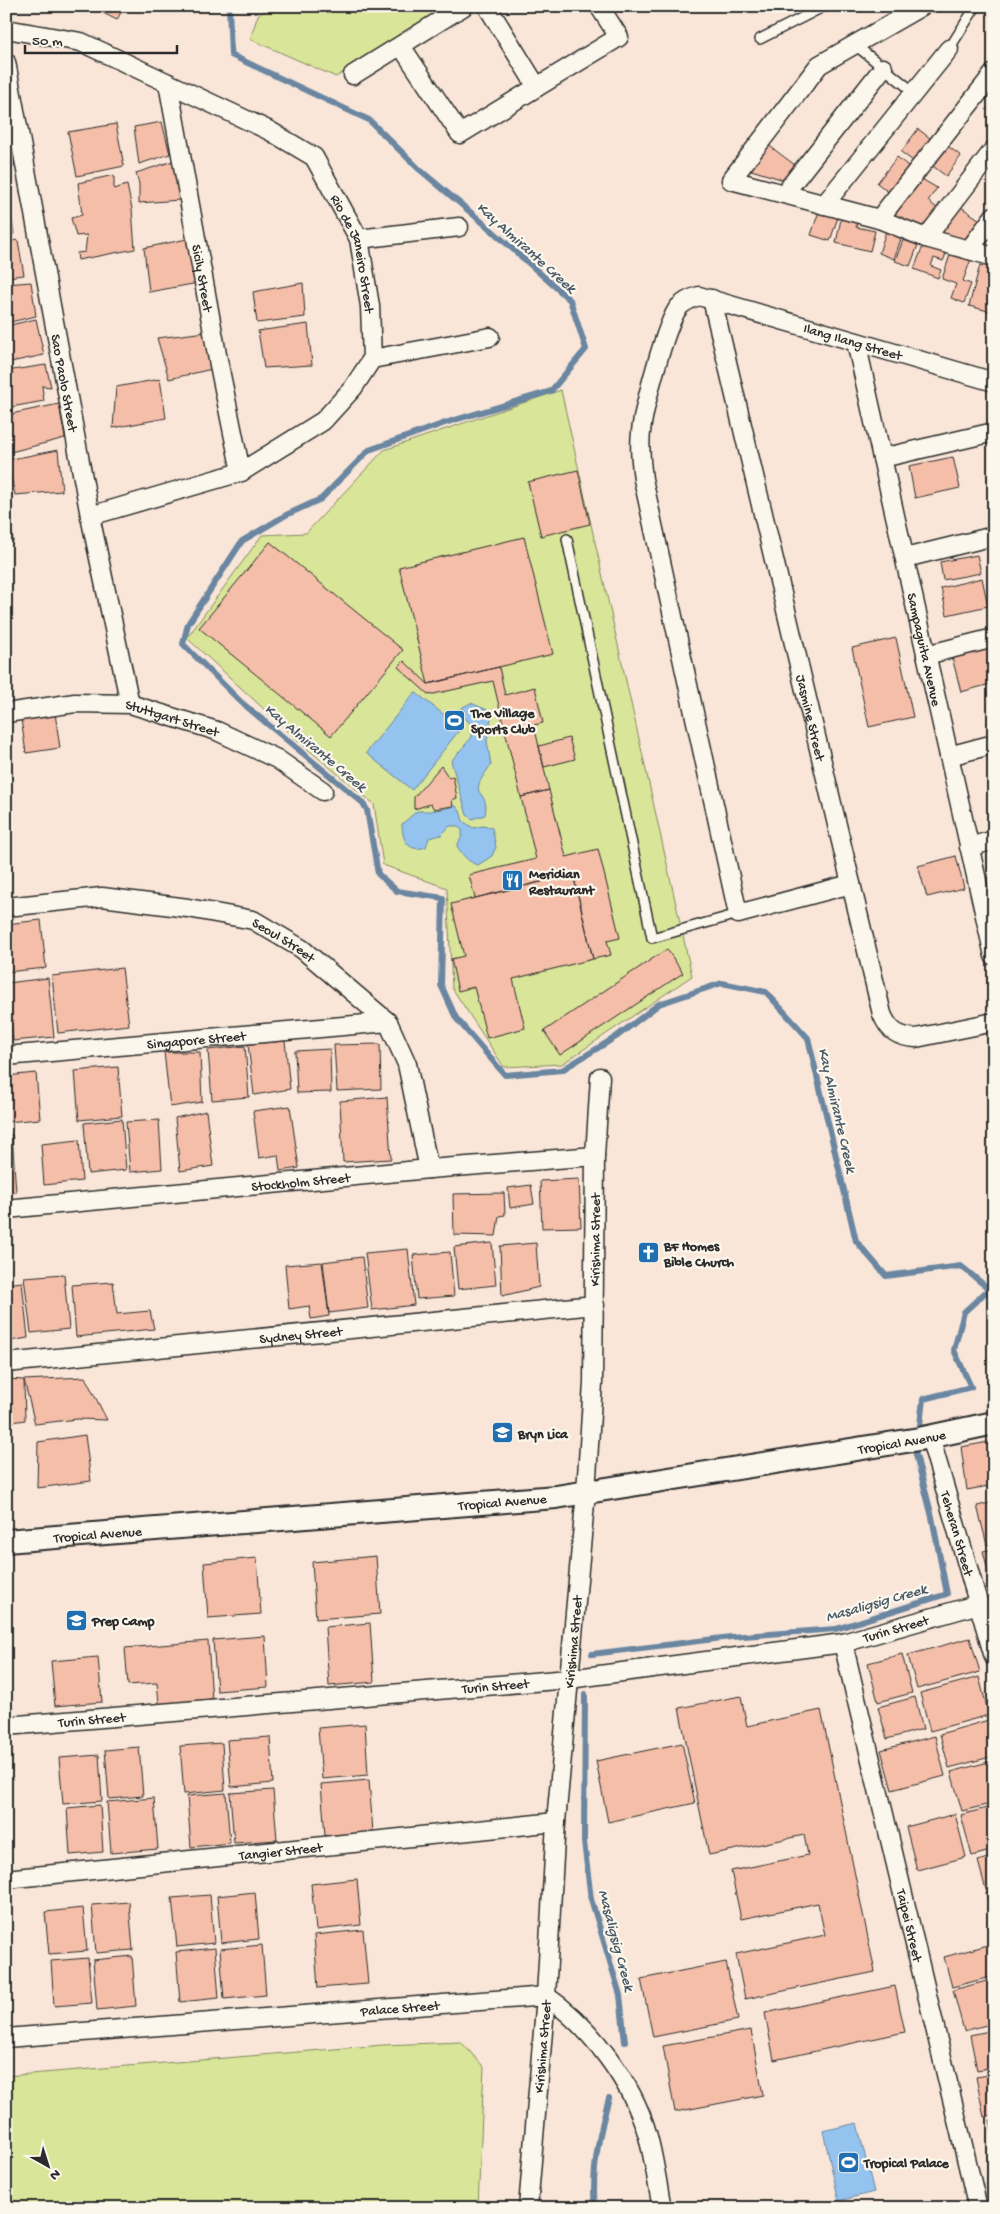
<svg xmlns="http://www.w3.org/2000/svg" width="1000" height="2214" viewBox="0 0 1000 2214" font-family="'Gochi Hand',sans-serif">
  <rect width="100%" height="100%" fill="#f9e6d8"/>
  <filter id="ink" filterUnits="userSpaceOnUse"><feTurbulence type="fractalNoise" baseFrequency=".02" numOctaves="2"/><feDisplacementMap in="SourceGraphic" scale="10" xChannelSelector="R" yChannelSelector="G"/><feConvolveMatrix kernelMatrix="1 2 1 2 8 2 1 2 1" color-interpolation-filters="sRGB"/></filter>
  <g filter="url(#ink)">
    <!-- green -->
    <path fill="#d9e598" stroke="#828862" d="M 273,6 L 449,6 L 336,77 L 250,39 L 258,15 Z
      M 561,390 L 692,976 L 562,1064 L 504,1067 L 452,988 L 447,888 L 383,865 L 374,804 L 305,747 L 187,638 L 262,535 L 306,533 L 384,450 Z
      M 461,2042 L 484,2067 L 478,2208 L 6,2208 L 6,2076 L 383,2045 Z"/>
    <!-- water -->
    <path fill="#94c3ef" stroke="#6a86a1" d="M 415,692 L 461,728 L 412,790 L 366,753 Z
      M 471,703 L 492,712 L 487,741 L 491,765 C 463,801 491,786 485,815 L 472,819 L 467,815 L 451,761 L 472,737 L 472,726 L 460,712 L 461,708 Z
      M 456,806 L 460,811 L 463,821 L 473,828 L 483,826 L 492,828 L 496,847 L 492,856 L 478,865 C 468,862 463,856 457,846 L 462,836 L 462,830 L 457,826 L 450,826 L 441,835 L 429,838 L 426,847 C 408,853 402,840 402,824 L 417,811 L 431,811 Z
      M 857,2123 L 874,2192 L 839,2201 L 823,2131 Z"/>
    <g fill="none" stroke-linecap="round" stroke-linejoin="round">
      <!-- stream -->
      <path stroke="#6a86a1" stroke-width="6" d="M 229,6 L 231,55 L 369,120 L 419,169 L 488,227 L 570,300 L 586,349 L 551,391 L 448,422 L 369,450 L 321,499 L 286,515 L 242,541 L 188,624 L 183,644 L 241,702 L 363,803 L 367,810 L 378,874 L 397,891 L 443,898 L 441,985 L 456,1018 L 505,1075 L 562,1070 L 616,1037 L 659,1004 L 722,983 L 766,992 L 808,1038 L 856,1241 L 886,1276 L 961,1266 L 989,1289 L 964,1312 L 954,1350 L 971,1387 L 923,1399 L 919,1434
        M 592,1654 L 731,1637 L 836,1629 L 947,1594 L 932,1517 L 914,1447 L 916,1444
        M 585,1694 L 584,1842 L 591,1899 L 620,1995 L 625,2042
        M 595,2208 C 591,2171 599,2133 609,2098"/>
    </g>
    <!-- building -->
    <path fill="#f5bea8" stroke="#2b2b2b" d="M 89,6 L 124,6 L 117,20 Z
      M 661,6 L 674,6 L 665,12 Z
      M 162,122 L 170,154 L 139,164 L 134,127 Z
      M 116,124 L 124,166 L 77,176 L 68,132 Z
      M 918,129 L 934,141 L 917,164 L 901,152 Z
      M 767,144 L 795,165 L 784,180 L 748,169 Z
      M 945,144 L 961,156 L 946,176 L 930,164 Z
      M 6,154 L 14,155 L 14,166 L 6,170 Z
      M 897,157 L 912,169 L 892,195 L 877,183 Z
      M 173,161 L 180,200 L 139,203 L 139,184 L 136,173 Z
      M 114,175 L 114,189 L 127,185 L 132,209 L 135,249 L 78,260 L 77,253 L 85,252 L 87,235 L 76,236 L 71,218 L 82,215 L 78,183 Z
      M 920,178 L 937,188 L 928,201 L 942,212 L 925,233 L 890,216 Z
      M 9,198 L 14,234 L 6,235 L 6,199 Z
      M 955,203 L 983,222 L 967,245 L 933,235 Z
      M 820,208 L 839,214 L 830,241 L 811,235 Z
      M 842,214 L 858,218 L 856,227 L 875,231 L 870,251 L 836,243 Z
      M 887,228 L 903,233 L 894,259 L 879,253 Z
      M 187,239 L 198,283 L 149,292 L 144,248 Z
      M 18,240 L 24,275 L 6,277 L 6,242 Z
      M 903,240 L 918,245 L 910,266 L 895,261 Z
      M 925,241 L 948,249 L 943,261 L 934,258 L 931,266 L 941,270 L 938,278 L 914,269 Z
      M 951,252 L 971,259 L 963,281 L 971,284 L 964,303 L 951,298 L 956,284 L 942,279 Z
      M 980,265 L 994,268 L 992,312 L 969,306 Z
      M 31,282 L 36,316 L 6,323 L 6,284 Z
      M 303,283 L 305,317 L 257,323 L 253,292 Z
      M 36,319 L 44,355 L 6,363 L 6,326 Z
      M 308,324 L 312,365 L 264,368 L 258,331 Z
      M 206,332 L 212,369 L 169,379 L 157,338 Z
      M 46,365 L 51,387 L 42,386 L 44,401 L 6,408 L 6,371 Z
      M 160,379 L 166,418 L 113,428 L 116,387 Z
      M 59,404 L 65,438 L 7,453 L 6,415 Z
      M 58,450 L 62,491 L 15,495 L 7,460 Z
      M 953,457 L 960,488 L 915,498 L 909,466 Z
      M 578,470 L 590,524 L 541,536 L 528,482 Z
      M 6,503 L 13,541 L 6,543 Z
      M 524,537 L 553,654 L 428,684 L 399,567 Z
      M 270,542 L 403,650 L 331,736 L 199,628 Z
      M 977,555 L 981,573 L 943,580 L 940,562 Z
      M 982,578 L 988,606 L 947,615 L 941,588 Z
      M 896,638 L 913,717 L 869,727 L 852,648 Z
      M 994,646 L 994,683 L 961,692 L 952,657 Z
      M 404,661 L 428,684 L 499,667 L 505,695 L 535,687 L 543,723 L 534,725 L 549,790 L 521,797 L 493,681 L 429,695 L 398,667 Z
      M 55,713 L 60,748 L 26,753 L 21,719 Z
      M 569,738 L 575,759 L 544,767 L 539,746 Z
      M 441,766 L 449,778 L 453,776 L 457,798 L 452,800 L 453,806 L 434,809 L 431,804 L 414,809 L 414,797 Z
      M 549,790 L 566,857 L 598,849 L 620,938 L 607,941 L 611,955 L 593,959 L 573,874 L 475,898 L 469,875 L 536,859 L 521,797 Z
      M 956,856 L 964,888 L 927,897 L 918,866 Z
      M 573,874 L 593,959 L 513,979 L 525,1028 L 487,1038 L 474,987 L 458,991 L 451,959 L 464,956 L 451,904 Z
      M 41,920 L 46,968 L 6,972 L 6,924 Z
      M 667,949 L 683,973 L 560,1055 L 544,1031 Z
      M 122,968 L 129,1025 L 58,1033 L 52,976 Z
      M 48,978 L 54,1037 L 13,1041 L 7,983 Z
      M 285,1041 L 290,1089 L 254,1095 L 248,1044 Z
      M 380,1044 L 381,1089 L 337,1091 L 334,1045 Z
      M 245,1046 L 249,1097 L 212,1100 L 208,1050 Z
      M 330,1049 L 331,1092 L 297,1093 L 295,1051 Z
      M 164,1052 L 200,1052 L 202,1102 L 170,1107 Z
      M 118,1067 L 122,1116 L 79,1120 L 75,1071 Z
      M 36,1073 L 40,1119 L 6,1122 L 6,1076 Z
      M 387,1097 L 391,1159 L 343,1162 L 340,1101 Z
      M 290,1106 L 299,1168 L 280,1171 L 278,1155 L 259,1158 L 253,1111 Z
      M 206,1111 L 213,1166 L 180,1171 L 175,1118 Z
      M 122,1119 L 126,1170 L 88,1174 L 84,1123 Z
      M 159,1120 L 162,1169 L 130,1172 L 126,1122 Z
      M 6,1135 L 12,1135 L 16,1192 L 6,1193 Z
      M 79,1140 L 82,1181 L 44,1185 L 41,1144 Z
      M 579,1179 L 581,1227 L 542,1228 L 540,1181 Z
      M 531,1185 L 534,1204 L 510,1208 L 508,1188 Z
      M 504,1193 L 505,1215 L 499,1216 L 496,1236 L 454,1235 L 453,1194 Z
      M 492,1243 L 496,1285 L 458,1289 L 454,1247 Z
      M 536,1243 L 539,1287 L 502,1296 L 500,1246 Z
      M 408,1249 L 414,1305 L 372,1310 L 365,1253 Z
      M 450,1252 L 454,1296 L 417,1299 L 413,1255 Z
      M 362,1257 L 368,1308 L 329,1313 L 323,1262 Z
      M 322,1262 L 329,1316 L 311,1319 L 309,1306 L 289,1309 L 285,1265 Z
      M 64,1274 L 69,1329 L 31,1333 L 24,1277 Z
      M 22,1282 L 28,1338 L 10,1341 L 11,1347 L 6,1348 L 6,1284 Z
      M 113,1282 L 117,1314 L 150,1311 L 154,1329 L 76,1337 L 72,1285 Z
      M 85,1377 L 107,1420 L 77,1419 L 35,1424 L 24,1380 Z
      M 6,1379 L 24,1380 L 25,1420 L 6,1423 Z
      M 85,1435 L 91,1481 L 37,1488 L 38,1442 Z
      M 994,1441 L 994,1485 L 967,1490 L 961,1447 Z
      M 994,1502 L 994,1543 L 987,1545 L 977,1506 Z
      M 994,1549 L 994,1586 L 992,1586 L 983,1551 Z
      M 376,1556 L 380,1614 L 316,1619 L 312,1562 Z
      M 257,1558 L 261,1614 L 208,1618 L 204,1563 Z
      M 370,1623 L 374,1682 L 329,1686 L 325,1627 Z
      M 265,1636 L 268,1687 L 217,1691 L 213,1640 Z
      M 970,1638 L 980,1672 L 917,1689 L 908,1655 Z
      M 208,1641 L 212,1700 L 159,1704 L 157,1683 L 128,1685 L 125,1648 Z
      M 902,1654 L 912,1693 L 878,1702 L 868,1663 Z
      M 98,1657 L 102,1702 L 55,1706 L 51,1661 Z
      M 979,1677 L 989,1715 L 930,1731 L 920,1693 Z
      M 741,1696 L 747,1726 L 821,1710 L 875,1972 L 745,1999 L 736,1954 L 825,1935 L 818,1903 L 741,1919 L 731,1871 L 808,1855 L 804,1835 L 709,1855 L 679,1708 Z
      M 915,1697 L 923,1729 L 887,1739 L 878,1707 Z
      M 992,1719 L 994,1756 L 949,1768 L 940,1734 Z
      M 365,1724 L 368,1775 L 322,1779 L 318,1728 Z
      M 935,1736 L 945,1776 L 892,1790 L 881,1750 Z
      M 270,1737 L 273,1783 L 231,1787 L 227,1740 Z
      M 222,1743 L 225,1790 L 184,1794 L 180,1746 Z
      M 682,1743 L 695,1803 L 608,1822 L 596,1761 Z
      M 139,1747 L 143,1796 L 109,1799 L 105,1750 Z
      M 99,1755 L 102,1801 L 63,1804 L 59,1758 Z
      M 992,1761 L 994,1803 L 962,1811 L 951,1772 Z
      M 369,1780 L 373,1832 L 325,1836 L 321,1784 Z
      M 273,1790 L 277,1840 L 234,1843 L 230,1793 Z
      M 226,1793 L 230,1843 L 191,1847 L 187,1796 Z
      M 154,1798 L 158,1849 L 111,1853 L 107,1802 Z
      M 100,1805 L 103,1852 L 70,1855 L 67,1808 Z
      M 994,1806 L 994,1850 L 972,1856 L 961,1815 Z
      M 955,1814 L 966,1857 L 917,1870 L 906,1827 Z
      M 994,1856 L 994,1888 L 986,1890 L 978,1861 Z
      M 357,1879 L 361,1925 L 316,1930 L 311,1884 Z
      M 994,1891 L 994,1921 L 986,1893 Z
      M 255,1892 L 259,1939 L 221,1943 L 217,1896 Z
      M 210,1895 L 214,1943 L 177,1947 L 172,1898 Z
      M 129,1902 L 133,1950 L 96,1953 L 92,1905 Z
      M 83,1908 L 87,1951 L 49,1954 L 45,1912 Z
      M 363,1930 L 368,1984 L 318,1988 L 314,1935 Z
      M 262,1945 L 266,1995 L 224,1999 L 220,1949 Z
      M 988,1945 L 994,1967 L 994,1976 L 952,1987 L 944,1957 Z
      M 215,1948 L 219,1998 L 180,2002 L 176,1952 Z
      M 132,1956 L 136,2006 L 97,2010 L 93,1960 Z
      M 88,1958 L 92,2003 L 54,2006 L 51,1961 Z
      M 726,1962 L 738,2020 L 653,2037 L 641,1979 Z
      M 994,1979 L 994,2023 L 964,2031 L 953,1990 Z
      M 895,1986 L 905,2032 L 774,2060 L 765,2013 Z
      M 751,2030 L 763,2095 L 675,2112 L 663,2046 Z
      M 994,2030 L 994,2067 L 977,2070 L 970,2035 Z
      M 994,2074 L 994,2115 L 984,2117 L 976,2077 Z
      M 994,2119 L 994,2140 L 990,2120 Z"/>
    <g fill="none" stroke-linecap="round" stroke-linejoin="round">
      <defs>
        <path id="service" d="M 760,39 L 825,6
          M 854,44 L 915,93
          M 949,49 L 976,6
          M 567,539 L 652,938 L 738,914"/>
        <g id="minor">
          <path d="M 487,6 L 537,87"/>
          <path d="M 922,6 L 819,65 L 731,180 L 879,219 L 926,238 L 994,257"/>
          <path id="s1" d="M 6,29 L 81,42 L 270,131 L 314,157 L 359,239 L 370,306 L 372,359 L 353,388 L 323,421 L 241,472 L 90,516"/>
          <path d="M 401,46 L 460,134 L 619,37 L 599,6"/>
          <path id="s2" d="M 6,62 L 90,516 L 130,704"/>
          <path d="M 353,75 L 464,6"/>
          <path id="s3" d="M 168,83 L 218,360 L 241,472"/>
          <path d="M 784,194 L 883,68"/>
          <path d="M 824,205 L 949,49"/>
          <path d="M 879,219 L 994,73"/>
          <path d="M 926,238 L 994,149"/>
          <path d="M 359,239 L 459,227"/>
          <path d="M 969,250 L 994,216"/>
          <path id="s4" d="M 712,299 L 882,1014 C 889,1031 898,1037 916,1038 L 994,1022"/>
          <path id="s5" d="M 856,342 L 994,956"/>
          <path d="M 372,359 L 490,337"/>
          <path d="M 882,458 L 994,432"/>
          <path d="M 905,558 L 994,536"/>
          <path d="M 926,655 L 994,638"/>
          <path id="s6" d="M 6,713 L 75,703 L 130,704 L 217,731 L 277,759 L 323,791"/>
          <path d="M 949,756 L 994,744"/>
          <path d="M 969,847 L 994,840"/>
          <path id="s7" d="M 851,884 L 738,914 L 643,479 C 641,463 639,448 641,432 C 643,410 666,322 679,307 C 685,301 692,298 699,296 L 994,382"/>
          <path id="s8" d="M 6,907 L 102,897 L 188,908 L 253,920 L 302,949 L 388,1022 L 407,1064 L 429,1169"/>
          <path id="s9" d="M 6,1056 L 388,1022"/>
          <path id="s10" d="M 6,1209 L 429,1169 L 595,1156"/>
          <path id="s11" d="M 6,1363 L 595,1305"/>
          <path id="s12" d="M 930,1437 L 994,1657"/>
          <path id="s13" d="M 843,1643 L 978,2208"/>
          <path id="s14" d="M 6,1726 L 569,1679 L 843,1643 L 979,1604"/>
          <path id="s15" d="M 6,1879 L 556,1822"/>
          <path id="s16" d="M 6,2038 L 546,1996 C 590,2026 632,2082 647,2133 C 654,2157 657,2183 662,2208"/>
          <path id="s17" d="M 528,2208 L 546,1996 L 556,1822 L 586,1492 L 593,1383 L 595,1156 L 600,1077"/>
        </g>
        <g id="tertiary">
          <path id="s18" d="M 6,1541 L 556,1497 L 919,1439 L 994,1423"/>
        </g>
      </defs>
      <!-- service casing -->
      <use href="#service" stroke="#2b2b2b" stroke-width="12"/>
      <!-- minor casing -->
      <use href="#minor" stroke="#2b2b2b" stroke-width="21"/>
      <!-- tertiary casing -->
      <use href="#tertiary" stroke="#2b2b2b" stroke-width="26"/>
      <!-- service -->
      <use href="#service" stroke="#fbf7ec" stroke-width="9"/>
      <!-- minor -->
      <use href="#minor" stroke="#fbf7ec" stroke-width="18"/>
      <!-- tertiary -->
      <use href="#tertiary" stroke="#fbf7ec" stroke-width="22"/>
    </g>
  </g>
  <!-- icons -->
  <defs>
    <symbol id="stadium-square" viewBox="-11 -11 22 22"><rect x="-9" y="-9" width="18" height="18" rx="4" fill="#1f6fb2" stroke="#fbf7ec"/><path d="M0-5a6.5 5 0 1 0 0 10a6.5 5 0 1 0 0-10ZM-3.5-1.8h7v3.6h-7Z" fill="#fff"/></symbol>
    <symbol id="restaurant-square" viewBox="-11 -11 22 22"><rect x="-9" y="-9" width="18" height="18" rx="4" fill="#1f6fb2" stroke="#fbf7ec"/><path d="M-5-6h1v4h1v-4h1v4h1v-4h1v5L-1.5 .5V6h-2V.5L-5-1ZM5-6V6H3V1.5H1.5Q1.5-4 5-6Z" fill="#fff"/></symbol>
    <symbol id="church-square" viewBox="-11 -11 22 22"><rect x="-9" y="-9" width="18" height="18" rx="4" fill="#1f6fb2" stroke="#fbf7ec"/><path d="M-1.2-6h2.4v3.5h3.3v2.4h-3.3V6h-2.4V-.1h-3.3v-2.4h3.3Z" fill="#fff"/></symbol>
    <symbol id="school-square" viewBox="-11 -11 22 22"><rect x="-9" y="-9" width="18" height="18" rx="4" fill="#1f6fb2" stroke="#fbf7ec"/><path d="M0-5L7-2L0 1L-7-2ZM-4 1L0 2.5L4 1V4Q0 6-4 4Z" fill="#fff"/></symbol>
  </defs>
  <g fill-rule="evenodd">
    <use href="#stadium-square" x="442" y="708" width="25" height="25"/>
    <use href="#restaurant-square" x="500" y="868" width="25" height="25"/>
    <use href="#church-square" x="636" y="1240" width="25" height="25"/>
    <use href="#school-square" x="490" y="1420" width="25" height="25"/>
    <use href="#school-square" x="64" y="1608" width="25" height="25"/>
    <use href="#stadium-square" x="836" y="2150" width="25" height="25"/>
  </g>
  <g text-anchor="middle" stroke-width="4.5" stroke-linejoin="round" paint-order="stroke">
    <!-- street labels -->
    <g font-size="14" fill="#2b2b2b" stroke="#fbf7ec">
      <text dy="5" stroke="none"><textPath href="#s1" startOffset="442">Rio de Janeiro Street</textPath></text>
      <text dy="5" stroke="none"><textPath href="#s3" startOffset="198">Sicily Street</textPath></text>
      <text dy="5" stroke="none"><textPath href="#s7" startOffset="924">Ilang Ilang Street</textPath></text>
      <text dy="5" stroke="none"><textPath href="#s2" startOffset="326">Sao Paolo Street</textPath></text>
      <text dy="5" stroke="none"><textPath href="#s5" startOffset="315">Sampaguita Avenue</textPath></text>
      <text dy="5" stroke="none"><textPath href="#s4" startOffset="430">Jasmine Street</textPath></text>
      <text dy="5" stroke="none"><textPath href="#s6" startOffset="169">Stuttgart Street</textPath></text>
      <text dy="5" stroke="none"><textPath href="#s8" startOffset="286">Seoul Street</textPath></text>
      <text dy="5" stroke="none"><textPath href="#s9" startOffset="191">Singapore Street</textPath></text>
      <text dy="5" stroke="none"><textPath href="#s10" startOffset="296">Stockholm Street</textPath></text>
      <text dy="5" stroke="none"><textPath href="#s17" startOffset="971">Kirishima Street</textPath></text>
      <text dy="5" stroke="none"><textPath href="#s11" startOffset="296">Sydney Street</textPath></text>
      <text dy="5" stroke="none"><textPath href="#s18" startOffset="902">Tropical Avenue</textPath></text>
      <text dy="5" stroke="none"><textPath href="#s18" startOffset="498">Tropical Avenue</textPath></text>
      <text dy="5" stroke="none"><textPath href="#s12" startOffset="100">Teheran Street</textPath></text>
      <text dy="5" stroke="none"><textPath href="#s18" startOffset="92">Tropical Avenue</textPath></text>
      <text dy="5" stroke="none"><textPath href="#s14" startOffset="896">Turin Street</textPath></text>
      <text dy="5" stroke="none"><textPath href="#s17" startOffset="568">Kirishima Street</textPath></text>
      <text dy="5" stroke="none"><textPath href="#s14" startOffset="491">Turin Street</textPath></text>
      <text dy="5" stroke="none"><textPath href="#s14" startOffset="86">Turin Street</textPath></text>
      <text dy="5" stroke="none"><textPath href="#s15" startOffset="276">Tangier Street</textPath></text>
      <text dy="5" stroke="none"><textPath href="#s13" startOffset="290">Taipei Street</textPath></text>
      <text dy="5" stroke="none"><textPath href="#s16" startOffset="395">Palace Street</textPath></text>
      <text dy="5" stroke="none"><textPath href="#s17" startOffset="162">Kirishima Street</textPath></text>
    </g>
    <!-- poi labels -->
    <g font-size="14" font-weight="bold" fill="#2b2b2b" stroke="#fbf7ec" text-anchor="start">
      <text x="471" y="717">The Village<tspan x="471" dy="16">Sports Club</tspan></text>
      <text x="529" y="878">Meridian<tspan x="529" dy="16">Restaurant</tspan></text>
      <text x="664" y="1250">BF Homes<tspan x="664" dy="16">Bible Church</tspan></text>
      <text x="518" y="1438">Bryn Lica</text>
      <text x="92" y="1625">Prep Camp</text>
      <text x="864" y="2167">Tropical Palace</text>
    </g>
    <!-- water labels -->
    <g font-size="15" font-style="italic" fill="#4a5966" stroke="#fbf7ec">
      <text transform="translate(527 247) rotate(42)" y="5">Kay Almirante Creek</text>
      <text transform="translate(316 747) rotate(40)" y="5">Kay Almirante Creek</text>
      <text transform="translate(838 1110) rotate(77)" y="5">Kay Almirante Creek</text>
      <text transform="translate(876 1602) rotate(-16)" y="5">Masaligsig Creek</text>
      <text transform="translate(617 1940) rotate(75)" y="5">Masaligsig Creek</text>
    </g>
  </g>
  <!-- margin -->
  <rect width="1000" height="2214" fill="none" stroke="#fbf7ec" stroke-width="25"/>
  <rect x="12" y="12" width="975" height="2189" fill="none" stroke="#2b2b2b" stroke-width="2" filter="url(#ink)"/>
  <!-- north arrow -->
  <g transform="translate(48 2166) rotate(141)" stroke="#fbf7ec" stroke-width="4" paint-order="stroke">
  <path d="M0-4L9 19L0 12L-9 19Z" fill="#2b2b2b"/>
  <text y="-8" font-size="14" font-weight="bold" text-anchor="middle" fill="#2b2b2b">N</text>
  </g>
  <!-- scale -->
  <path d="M25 45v8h152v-8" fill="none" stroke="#2b2b2b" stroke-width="2.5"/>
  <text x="32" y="45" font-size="15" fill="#2b2b2b" stroke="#fbf7ec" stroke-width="4" paint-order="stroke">50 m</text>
</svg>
